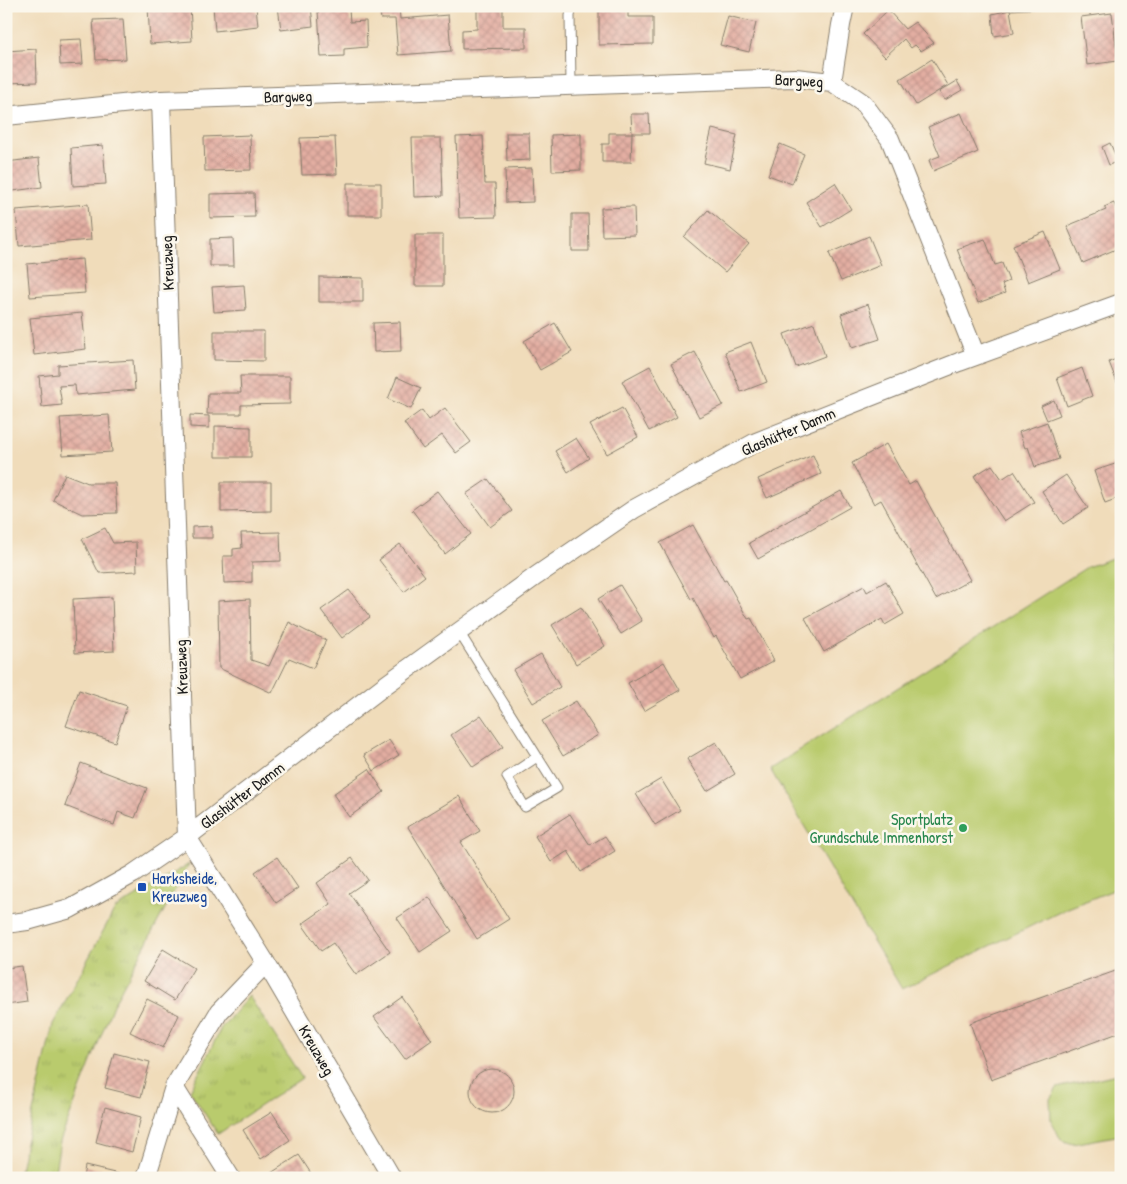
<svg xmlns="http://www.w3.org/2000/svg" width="1127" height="1184" viewBox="0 0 1127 1184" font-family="'Patrick Hand',sans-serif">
  <defs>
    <pattern id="grass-tufts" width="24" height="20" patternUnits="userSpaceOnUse" patternTransform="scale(1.25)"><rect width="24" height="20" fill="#b9cb6d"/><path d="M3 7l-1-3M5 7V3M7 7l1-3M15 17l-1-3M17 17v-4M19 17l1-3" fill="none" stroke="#9eae5e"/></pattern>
    <pattern id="building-cross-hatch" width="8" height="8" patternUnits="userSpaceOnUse" patternTransform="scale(1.25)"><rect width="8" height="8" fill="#e3aea2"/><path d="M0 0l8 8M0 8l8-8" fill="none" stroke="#c2958b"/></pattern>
  </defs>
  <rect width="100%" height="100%" fill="#fbf7ec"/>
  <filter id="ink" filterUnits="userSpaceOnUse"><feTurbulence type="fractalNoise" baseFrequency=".02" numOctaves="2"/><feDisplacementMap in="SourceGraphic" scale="10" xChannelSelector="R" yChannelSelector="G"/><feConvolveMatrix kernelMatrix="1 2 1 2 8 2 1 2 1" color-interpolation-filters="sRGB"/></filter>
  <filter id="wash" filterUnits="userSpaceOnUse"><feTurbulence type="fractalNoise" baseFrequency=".0096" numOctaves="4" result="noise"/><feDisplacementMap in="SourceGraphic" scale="20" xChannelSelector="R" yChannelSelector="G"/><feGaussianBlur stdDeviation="1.12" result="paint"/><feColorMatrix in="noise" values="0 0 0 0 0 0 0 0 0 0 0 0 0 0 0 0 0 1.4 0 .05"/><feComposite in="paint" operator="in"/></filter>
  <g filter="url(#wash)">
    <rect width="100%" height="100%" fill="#f0dcba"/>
    <!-- grass -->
    <path fill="url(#grass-tufts)" stroke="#6a7444" d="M 189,864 L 113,1005 L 60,1141 L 54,1178 L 18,1178 L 53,1024 L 115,909 Z
      M 249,996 L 302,1078 L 218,1134 L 190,1091 L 221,1028 Z"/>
    <!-- park -->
    <path fill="#b9cb6d" stroke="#6a7444" d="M 1121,555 L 1121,887 L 1068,908 L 902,989 L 770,769 L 1087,567 Z
      M 1121,1073 L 1121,1135 L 1073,1144 L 1061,1140 L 1051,1120 L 1050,1099 L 1057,1088 Z"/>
    <g id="blocks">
      <!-- building -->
      <path fill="url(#building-cross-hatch)" d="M 148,6 L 190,6 L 192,41 L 150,44 Z
        M 213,6 L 256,6 L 258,26 L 215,31 Z
        M 278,6 L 311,6 L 313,26 L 281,30 Z
        M 379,6 L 399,6 L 400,19 L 448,15 L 451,51 L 398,55 L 395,19 L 381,19 Z
        M 477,6 L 503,6 L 503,27 L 526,27 L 526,48 L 462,49 L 462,30 L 477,29 Z
        M 599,6 L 628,6 L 628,17 L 653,17 L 653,44 L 599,45 Z
        M 1010,6 L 1044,6 L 1044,8 L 1010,10 Z
        M 349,9 L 350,22 L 366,21 L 367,47 L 344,49 L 344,56 L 321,57 L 318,11 Z
        M 888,10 L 905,29 L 915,22 L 934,43 L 921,51 L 915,45 L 911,48 L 904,39 L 885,57 L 863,34 Z
        M 1010,10 L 1014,33 L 994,36 L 992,14 Z
        M 1112,13 L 1118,61 L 1087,65 L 1081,17 Z
        M 728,16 L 756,23 L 749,52 L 720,45 Z
        M 123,19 L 126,59 L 96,60 L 93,20 Z
        M 81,39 L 83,64 L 60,65 L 59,40 Z
        M 36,49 L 37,82 L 6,83 L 6,51 Z
        M 932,59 L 948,85 L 916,105 L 900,79 Z
        M 957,81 L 962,90 L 945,100 L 939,92 Z
        M 961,113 L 978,152 L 933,171 L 929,160 L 940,156 L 928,127 Z
        M 631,114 L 649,114 L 650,133 L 632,133 Z
        M 712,129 L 737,135 L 730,169 L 704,163 Z
        M 506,133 L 529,133 L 530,160 L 507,161 Z
        M 609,133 L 632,133 L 631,162 L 602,162 L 602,144 L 609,144 Z
        M 581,134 L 581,170 L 552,171 L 551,135 Z
        M 250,135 L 251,170 L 205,171 L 204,137 Z
        M 483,136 L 485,184 L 495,184 L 496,217 L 459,218 L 456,137 Z
        M 335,137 L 337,174 L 302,175 L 300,138 Z
        M 412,138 L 441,138 L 443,196 L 414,197 Z
        M 1110,143 L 1118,161 L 1109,165 L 1102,147 Z
        M 780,144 L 804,154 L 792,184 L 768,175 Z
        M 103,145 L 106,184 L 73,186 L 71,148 Z
        M 39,158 L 42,187 L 6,192 L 6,162 Z
        M 532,168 L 533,202 L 506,203 L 505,169 Z
        M 347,183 L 381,183 L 381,215 L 347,215 Z
        M 835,183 L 851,209 L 822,227 L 806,202 Z
        M 254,193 L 255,217 L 210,218 L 210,194 Z
        M 1114,203 L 1121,220 L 1121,234 L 1117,235 L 1121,247 L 1083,263 L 1067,226 L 1106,210 L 1104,207 Z
        M 88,204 L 91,240 L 19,246 L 16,210 Z
        M 634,207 L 635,235 L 602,236 L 601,208 Z
        M 708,210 L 749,244 L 725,272 L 684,237 Z
        M 572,214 L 588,214 L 589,251 L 572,251 Z
        M 1045,232 L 1060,269 L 1028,282 L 1013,245 Z
        M 415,235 L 443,235 L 443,286 L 415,286 Z
        M 869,236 L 881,265 L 841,281 L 829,253 Z
        M 233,238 L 234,266 L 210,266 L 210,239 Z
        M 985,239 L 995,265 L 1002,263 L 1009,281 L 1002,284 L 1005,293 L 978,303 L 957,249 Z
        M 82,259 L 85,293 L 30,297 L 27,264 Z
        M 319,277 L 363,278 L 363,302 L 319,302 Z
        M 244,285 L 246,310 L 214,312 L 212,287 Z
        M 868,304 L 880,339 L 852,348 L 841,314 Z
        M 82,313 L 86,349 L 34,355 L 30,318 Z
        M 400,322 L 401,351 L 374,352 L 373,323 Z
        M 555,323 L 572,352 L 540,370 L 524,341 Z
        M 814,323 L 825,356 L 796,367 L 784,334 Z
        M 214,331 L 264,331 L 264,361 L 214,360 Z
        M 751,342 L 767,382 L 741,392 L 725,352 Z
        M 695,352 L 723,405 L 699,417 L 671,364 Z
        M 1121,357 L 1121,384 L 1118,385 L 1109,362 Z
        M 133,360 L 135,390 L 76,395 L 75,385 L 59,386 L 62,405 L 42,407 L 39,376 L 58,374 L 58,365 Z
        M 650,366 L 677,417 L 649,431 L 622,381 Z
        M 1082,368 L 1092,396 L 1067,406 L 1057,378 Z
        M 240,376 L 290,376 L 290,404 L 241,405 L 241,414 L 207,414 L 208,393 L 241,393 Z
        M 397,377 L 421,388 L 411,409 L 388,399 Z
        M 1054,400 L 1060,415 L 1047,420 L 1041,406 Z
        M 445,408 L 471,442 L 456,453 L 442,435 L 423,449 L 404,423 L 422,410 L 429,420 Z
        M 622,408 L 638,437 L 607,454 L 590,425 Z
        M 109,415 L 112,452 L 63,455 L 60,418 Z
        M 190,415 L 209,416 L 209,428 L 190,427 Z
        M 1047,422 L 1059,459 L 1035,467 L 1028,447 L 1025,448 L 1019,432 Z
        M 215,426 L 251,427 L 251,457 L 215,457 Z
        M 576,438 L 589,458 L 568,472 L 555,451 Z
        M 886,444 L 909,485 L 916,481 L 970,580 L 936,599 L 881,500 L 874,504 L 852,463 Z
        M 813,455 L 821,474 L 767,498 L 758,479 Z
        M 1121,462 L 1121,497 L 1105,503 L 1094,471 Z
        M 992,465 L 1002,479 L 1014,471 L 1034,502 L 1004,521 L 974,476 Z
        M 65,474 L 88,483 L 115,483 L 117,513 L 82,514 L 53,500 Z
        M 1066,475 L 1088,508 L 1063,524 L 1042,491 Z
        M 488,479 L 512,511 L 490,527 L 466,494 Z
        M 221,482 L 271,482 L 271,511 L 221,512 Z
        M 437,491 L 471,534 L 445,554 L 412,510 Z
        M 841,491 L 850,507 L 758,559 L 749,543 Z
        M 693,525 L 724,581 L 726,580 L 748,619 L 751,618 L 774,661 L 740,679 L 716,636 L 714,638 L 693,598 L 691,599 L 660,543 Z
        M 212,526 L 212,538 L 192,538 L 192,527 Z
        M 105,528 L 113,543 L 136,542 L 137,571 L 99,573 L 82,539 Z
        M 280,532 L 281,561 L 252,562 L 252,582 L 224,583 L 223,556 L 233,556 L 233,549 L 242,548 L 241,533 Z
        M 400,544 L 425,576 L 404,592 L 379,560 Z
        M 886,581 L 904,614 L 885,625 L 882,619 L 824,652 L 805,618 L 864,586 L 867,592 Z
        M 620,585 L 642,621 L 621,634 L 598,599 Z
        M 349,590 L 370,617 L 342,638 L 321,610 Z
        M 112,597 L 114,651 L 75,653 L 73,599 Z
        M 250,599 L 251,660 L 269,666 L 289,622 L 306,631 L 326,640 L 313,668 L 289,658 L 272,693 L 219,668 L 218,601 Z
        M 581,607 L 605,646 L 576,664 L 552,625 Z
        M 541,654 L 560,687 L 533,703 L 513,670 Z
        M 664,662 L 680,690 L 644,711 L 628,683 Z
        M 79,690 L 127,706 L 115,742 L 66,726 Z
        M 576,701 L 598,735 L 563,756 L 542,721 Z
        M 481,715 L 503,747 L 473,767 L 451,735 Z
        M 389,740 L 399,755 L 374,771 L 364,755 Z
        M 716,742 L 735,774 L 707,791 L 687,759 Z
        M 81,763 L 147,788 L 135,818 L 118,812 L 114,825 L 65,806 Z
        M 369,769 L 384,792 L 349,817 L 333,794 Z
        M 661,779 L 680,810 L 655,825 L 636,794 Z
        M 459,796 L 480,831 L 461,842 L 509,919 L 477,939 L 408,827 Z
        M 570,814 L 590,845 L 605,836 L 615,851 L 581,872 L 568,851 L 551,862 L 535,836 Z
        M 277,857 L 298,888 L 276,903 L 255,872 Z
        M 352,858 L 368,880 L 349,893 L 390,952 L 356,975 L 333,943 L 321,951 L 302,924 L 331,904 L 317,883 Z
        M 429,897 L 452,931 L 420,952 L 397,918 Z
        M 163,949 L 194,968 L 175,1000 L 144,981 Z
        M 22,966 L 27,1002 L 6,1005 L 6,968 Z
        M 1121,969 L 1121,1032 L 991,1080 L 970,1023 Z
        M 402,997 L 432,1040 L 405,1059 L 374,1017 Z
        M 147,999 L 179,1015 L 163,1048 L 130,1032 Z
        M 114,1053 L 150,1062 L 141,1097 L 105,1088 Z
        M470 1091a22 22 0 1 1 44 0a22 22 0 1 1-44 0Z
        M 105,1107 L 141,1117 L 132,1152 L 96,1142 Z
        M 272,1112 L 290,1140 L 261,1159 L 243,1130 Z
        M 299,1155 L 314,1178 L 270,1178 L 268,1175 Z
        M 85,1166 L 119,1174 L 118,1178 L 83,1178 Z"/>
    </g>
  </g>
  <g filter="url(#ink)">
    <use href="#blocks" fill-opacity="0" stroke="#867c6b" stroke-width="1"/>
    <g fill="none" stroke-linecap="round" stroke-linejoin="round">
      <defs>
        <path id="lane" d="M 571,85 L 570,16 L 572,6
          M 459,632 L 557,788 L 525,807 L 507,777 L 537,757"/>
        <path id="street" d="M 832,82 L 841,25 L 845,6
          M 161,100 L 187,837 L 266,963 L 392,1178
          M 6,116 L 161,100 L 795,78 L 832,82 L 863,103 L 890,139 L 976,356
          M 6,924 L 27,921 L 70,909 L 133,874 L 187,837 L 384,686 L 536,576 L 634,509 L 756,442 L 959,362 L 1121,303
          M 174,1087 L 231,1178
          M 146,1178 L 174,1087 L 219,1012 L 266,963"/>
      </defs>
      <!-- lane casing -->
      <use href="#lane" stroke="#867c6b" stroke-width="11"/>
      <!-- street casing -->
      <use href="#street" stroke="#867c6b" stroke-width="20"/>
      <!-- lane -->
      <use href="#lane" stroke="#fff" stroke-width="9"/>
      <!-- street -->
      <use href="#street" stroke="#fff" stroke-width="18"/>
    </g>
  </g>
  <!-- markers -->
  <circle fill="#2e9e5b" stroke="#fbf7ec" stroke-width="2" cx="963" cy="828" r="5"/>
  <rect fill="#1a4fb4" stroke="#fbf7ec" stroke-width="2" x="137" y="882" width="10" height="10" rx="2.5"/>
  <g text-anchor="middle" stroke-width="5" stroke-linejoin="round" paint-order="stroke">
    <!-- street labels -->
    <g font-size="16" fill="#1c1c1c" stroke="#fbf7ec">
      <text transform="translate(799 80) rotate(3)" y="6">Bargweg</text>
      <text transform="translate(288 96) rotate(-2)" y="6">Bargweg</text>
      <text transform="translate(167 263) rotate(-92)" y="6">Kreuzweg</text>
      <text transform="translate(788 431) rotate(-23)" y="6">Glashütter Damm</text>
      <text transform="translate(181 667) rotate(-92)" y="6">Kreuzweg</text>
      <text transform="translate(242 795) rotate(-37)" y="6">Glashütter Damm</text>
      <text transform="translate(317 1050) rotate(60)" y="6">Kreuzweg</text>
    </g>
    <!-- leisure labels -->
    <g font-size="16" fill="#27864d" stroke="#fbf7ec" text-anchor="end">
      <text x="953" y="825">Sportplatz<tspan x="953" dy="18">Grundschule Immenhorst</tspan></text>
    </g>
    <!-- transit labels -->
    <g font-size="16" fill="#164399" stroke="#fbf7ec" text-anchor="start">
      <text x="152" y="884">Harksheide,<tspan x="152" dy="18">Kreuzweg</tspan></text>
    </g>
  </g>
  <!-- margin -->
  <rect width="1127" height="1184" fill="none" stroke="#fbf7ec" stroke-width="25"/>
</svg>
